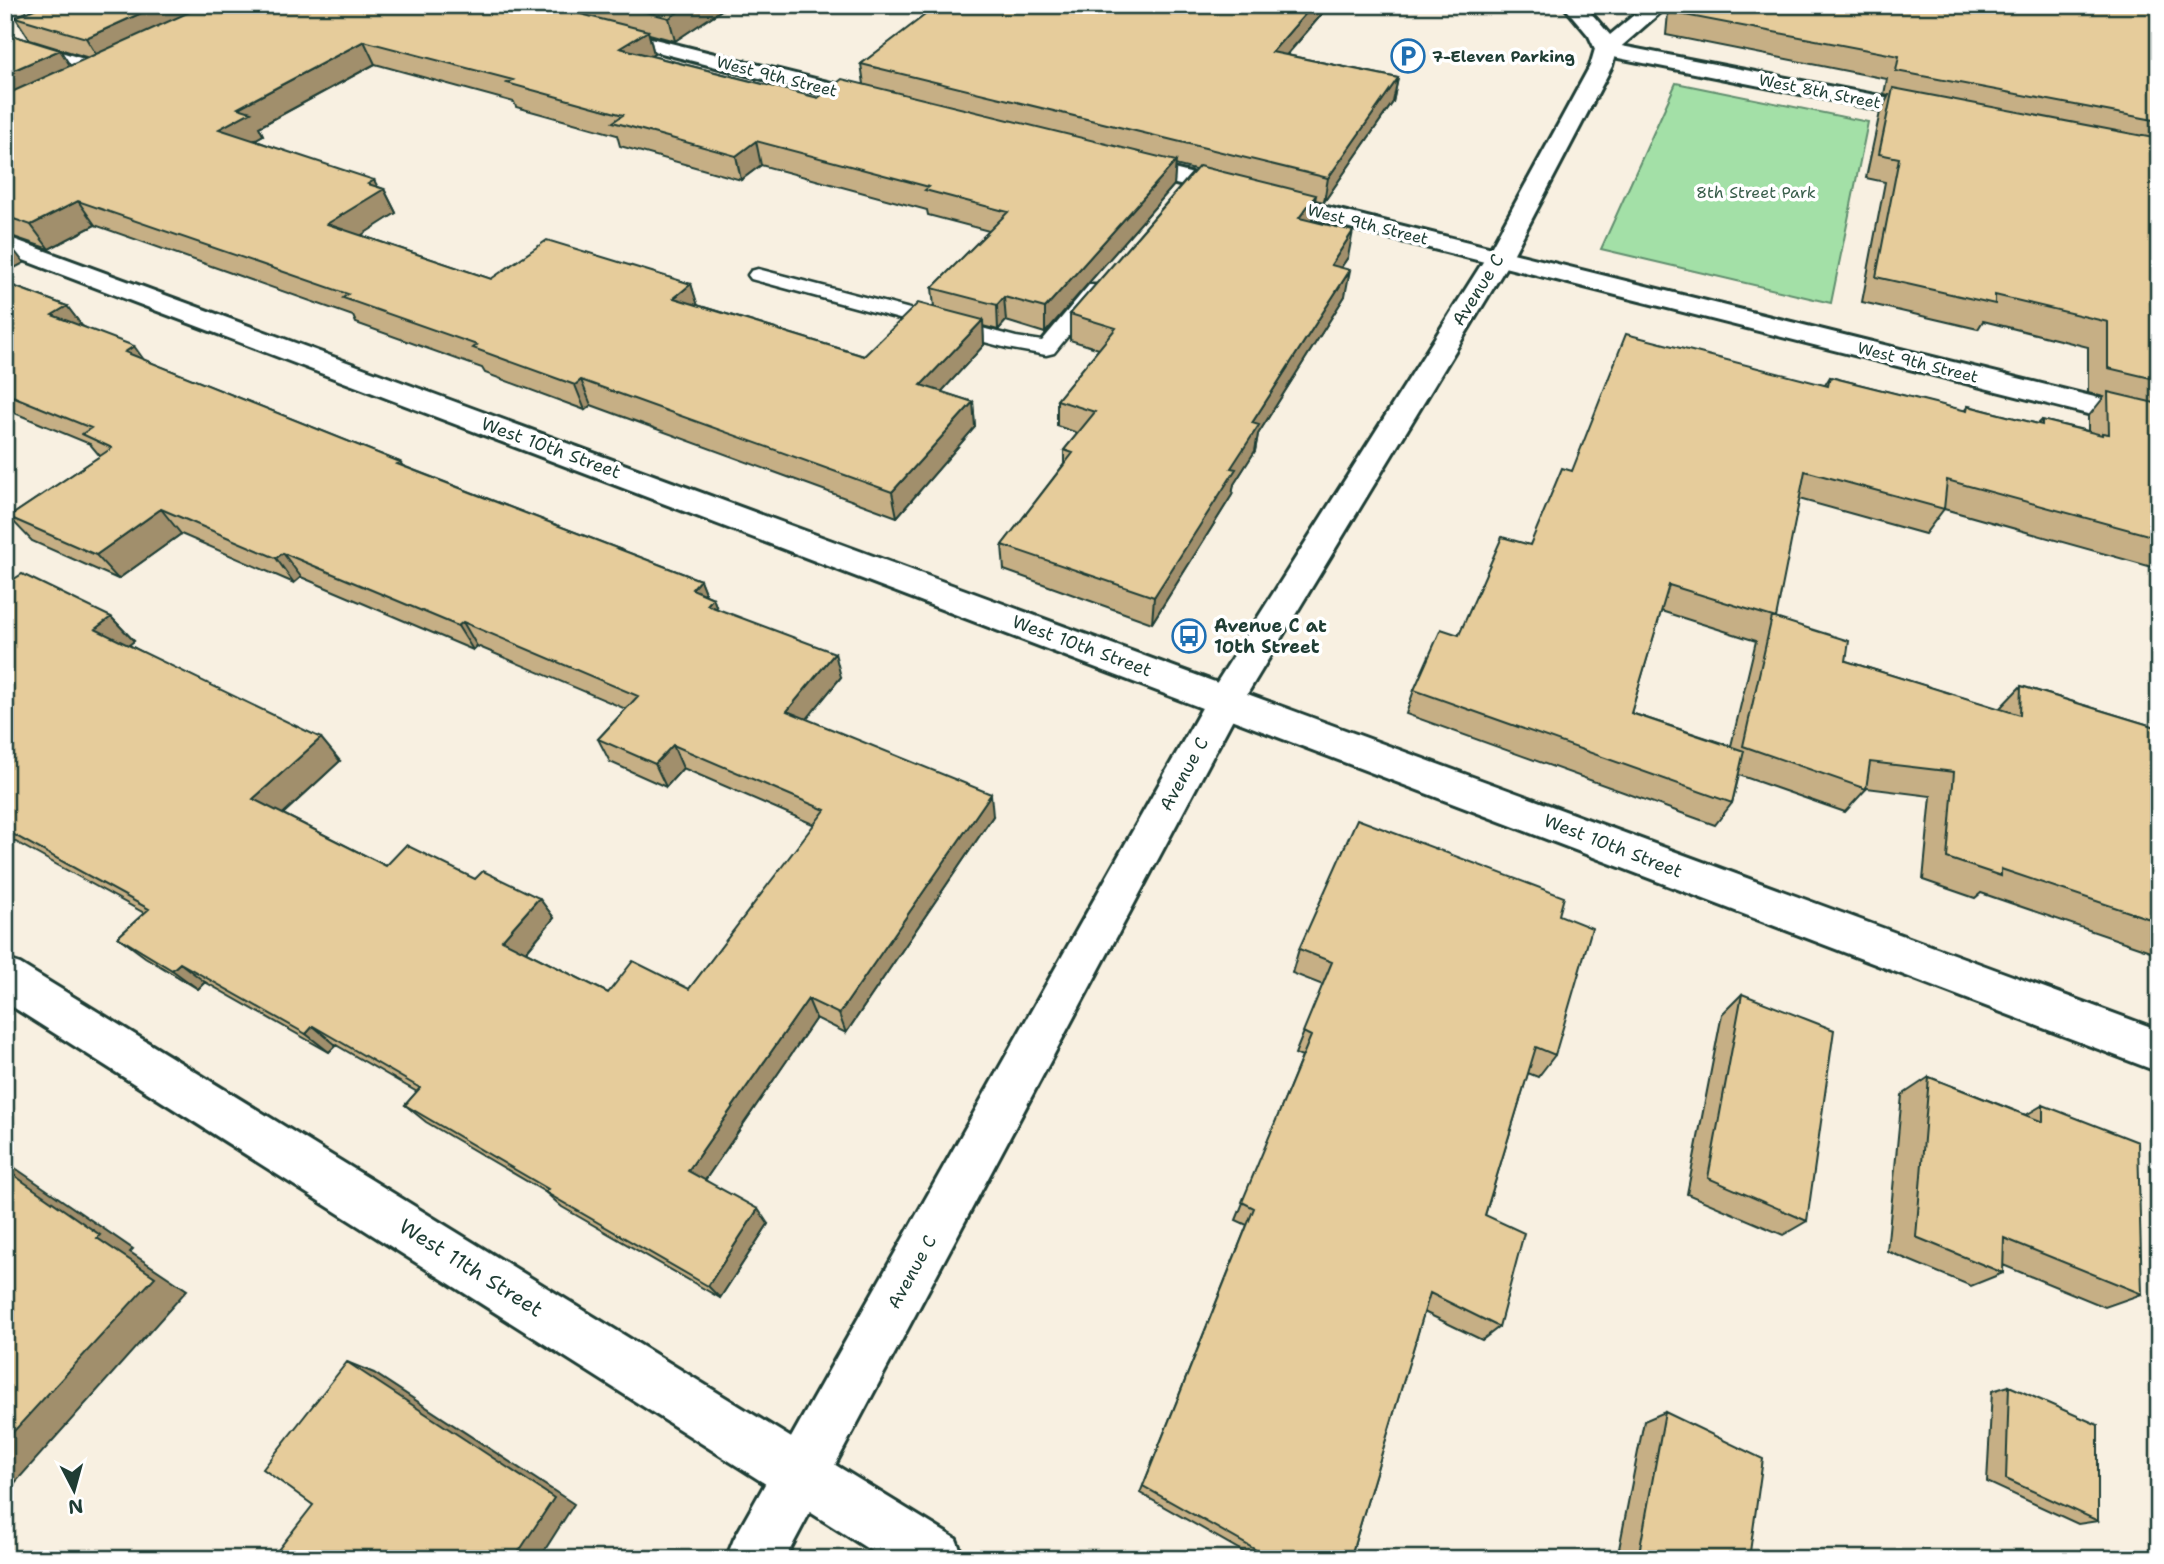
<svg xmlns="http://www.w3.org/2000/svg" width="2164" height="1564" viewBox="0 0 2164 1564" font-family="'Shantell Sans',sans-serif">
  <rect width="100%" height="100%" fill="#f8f0e1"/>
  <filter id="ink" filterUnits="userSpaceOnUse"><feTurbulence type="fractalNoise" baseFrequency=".0143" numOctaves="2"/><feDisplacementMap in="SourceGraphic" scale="14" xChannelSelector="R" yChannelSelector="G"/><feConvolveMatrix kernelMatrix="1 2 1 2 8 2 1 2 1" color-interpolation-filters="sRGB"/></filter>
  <g filter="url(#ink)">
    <!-- green -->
    <path fill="#a3e0a7" stroke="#618e6e" stroke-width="2" d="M 1676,83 L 1868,122 L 1831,303 L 1601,249 Z"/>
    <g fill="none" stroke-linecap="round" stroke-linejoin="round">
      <defs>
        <path id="service" d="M 758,269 L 1016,337 L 1042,341 L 1089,285 L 1103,285 L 1106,289 L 1054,353 L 1046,355 L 1007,348 L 751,279 L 748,275 L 751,271 Z"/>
        <path id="minor" d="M 602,26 L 888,97 L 891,102 L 888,107 L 880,109 L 595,36 L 592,32 L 595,28 Z
          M 5,35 L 110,67 L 113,72 L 110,77 L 102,79 L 5,48 Z
          M 1606,43 L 1937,107 L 1945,109 L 1948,114 L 1945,119 L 1937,121 L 1598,54 L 1595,49 L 1598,44 Z
          M 1125,157 L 2159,413 L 2159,432 L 1116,169 L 1113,164 L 1116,159 Z
          M 5,236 L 2159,1030 L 2159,1072 L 5,253 Z
          M 5,959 L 20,964 L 956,1539 L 964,1559 L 884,1559 L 5,1002 Z"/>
        <path id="secondary" d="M 1563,5 L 1584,5 L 1610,35 L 1646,5 L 1669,5 L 1616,51 L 1612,66 L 1512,257 L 1238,709 L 785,1559 L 726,1559 L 734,1539 L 1212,690 L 1486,257 L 1590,66 L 1595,49 L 1589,36 Z"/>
      </defs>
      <!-- service casing -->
      <use href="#service" stroke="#1f3d34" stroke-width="5"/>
      <!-- minor casing -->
      <use href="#minor" stroke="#1f3d34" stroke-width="6"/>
      <!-- secondary casing -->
      <use href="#secondary" stroke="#1f3d34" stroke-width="6"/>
      <!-- service -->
      <use href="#service" fill="#fff" fill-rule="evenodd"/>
      <!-- minor -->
      <use href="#minor" fill="#fff" fill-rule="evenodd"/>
      <!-- secondary -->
      <use href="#secondary" fill="#fff" fill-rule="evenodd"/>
    </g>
    <!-- wall -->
    <path fill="#c6af85" stroke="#1f3d34" stroke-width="2" fill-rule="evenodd" d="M 44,5 L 729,5 L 675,41 L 649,34 L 654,54 L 651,56 L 818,98 L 864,84 L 861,64 L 934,9 L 919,5 L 1323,5 L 1322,14 L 1287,55 L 1398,78 L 1393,102 L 1324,202 L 1315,200 L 1311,221 L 1348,257 L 1341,267 L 1345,296 L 1258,434 L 1255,451 L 1234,484 L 1232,495 L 1152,623 L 1004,570 L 1002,545 L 1064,464 L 1064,450 L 1078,433 L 1057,426 L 1057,400 L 1099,349 L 1070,340 L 1070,314 L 1195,170 L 1175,165 L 1174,185 L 1045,333 L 1006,321 L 998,330 L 983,326 L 984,345 L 941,392 L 973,402 L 975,427 L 897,517 L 591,405 L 585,410 L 485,373 L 482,368 L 356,323 L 353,316 L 95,225 L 49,249 L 5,234 L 5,33 L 60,50 L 70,66 L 89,58 L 30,40 L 15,17 ZM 375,64 L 514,102 L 516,107 L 617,135 L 620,146 L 741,180 L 761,165 L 927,210 L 928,215 L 989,231 L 932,288 L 934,307 L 864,356 L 697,305 L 691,284 L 491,279 L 360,235 L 396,213 L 384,189 L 254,140 L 263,135 L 259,127 Z
      M 1670,5 L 2159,5 L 2159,569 L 1944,509 L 1925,534 L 1799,499 L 1775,618 L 1846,661 L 1999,709 L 2021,686 L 2159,728 L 2159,954 L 1981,893 L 1975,898 L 1923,880 L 1931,796 L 1867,788 L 1845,812 L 1739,775 L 1732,803 L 1715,825 L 1406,714 L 1414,690 L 1530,545 L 1571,471 L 1825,385 L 1830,377 L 1964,411 L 1968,406 L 2038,424 L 2042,420 L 2088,431 L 2088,417 L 2104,397 L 2088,393 L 2088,347 L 1983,321 L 1978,329 L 1862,302 L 1885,182 L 1866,178 L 1880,112 L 1889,95 L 1884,94 L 1887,79 L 1666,35 L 1668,13 ZM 1661,611 L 1756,641 L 1731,746 L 1631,713 Z
      M 5,283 L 67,306 L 82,326 L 144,360 L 400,462 L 403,466 L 700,580 L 706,595 L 713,598 L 717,609 L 841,677 L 806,719 L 993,816 L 846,1033 L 816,1018 L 705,1180 L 768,1224 L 720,1298 L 562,1207 L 545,1192 L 426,1122 L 405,1105 L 417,1092 L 336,1045 L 329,1052 L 205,982 L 198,989 L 145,957 L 118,937 L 144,913 L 5,836 L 5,585 L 111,617 L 134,641 L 129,645 L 340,761 L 283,814 L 386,866 L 475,879 L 539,898 L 554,918 L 526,952 L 608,993 L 689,989 L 815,825 L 683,768 L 666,787 L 610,762 L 598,739 L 626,709 L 477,646 L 473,650 L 301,577 L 294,583 L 181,534 L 118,579 L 32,541 L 9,517 L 100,456 L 90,444 L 5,409 Z
      M 1559,915 L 1555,1055 L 1538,1077 L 1528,1073 L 1485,1215 L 1499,1327 L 1482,1340 L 1424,1312 L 1350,1559 L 1256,1559 L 1140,1493 L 1247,1225 L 1236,1220 L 1302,1057 L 1295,1054 L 1323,985 L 1292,973 L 1299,949 Z
      M 1742,994 L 1807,1221 L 1783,1235 L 1687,1194 L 1722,1014 Z
      M 1929,1077 L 2026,1115 L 2043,1105 L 2142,1294 L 2105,1307 L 2003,1265 L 2003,1273 L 1971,1286 L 1887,1251 L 1902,1095 Z
      M 2009,1386 L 2098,1521 L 2078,1524 L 1987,1482 L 1992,1391 Z
      M 1665,1412 L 1749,1559 L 1617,1559 L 1644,1421 Z"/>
    <!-- shaded-wall -->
    <path fill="#a18f6c" stroke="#1f3d34" stroke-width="2" d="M 159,5 L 221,5 L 100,61 L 86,38 Z
      M 689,5 L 729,5 L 675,41 L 669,18 Z
      M 1313,5 L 1323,5 L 1322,14 L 1269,75 L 1272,52 Z
      M 648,31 L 654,54 L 627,71 L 620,48 Z
      M 364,41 L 375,64 L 259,127 L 263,135 L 232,153 L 219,129 L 238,108 Z
      M 60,50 L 75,73 L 5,105 L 5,74 Z
      M 1398,78 L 1393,102 L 1324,202 L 1328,178 Z
      M 756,141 L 761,165 L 741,180 L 736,156 Z
      M 1176,161 L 1174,185 L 1045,333 L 1045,308 Z
      M 374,180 L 380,191 L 384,189 L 396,213 L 340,249 L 327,224 L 368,184 Z
      M 1316,195 L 1312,220 L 1295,244 L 1299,218 Z
      M 78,201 L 95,225 L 49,249 L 31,225 Z
      M 1353,231 L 1348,257 L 1326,290 L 1331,265 Z
      M 5,239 L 24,263 L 5,273 Z
      M 1350,270 L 1345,296 L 1258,434 L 1255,451 L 1234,484 L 1232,495 L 1152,623 L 1154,597 L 1231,468 L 1252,423 Z
      M 691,284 L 699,309 L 674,298 Z
      M 1004,297 L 1006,321 L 998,330 L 997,305 Z
      M 67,306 L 86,331 L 52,315 Z
      M 983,320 L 984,345 L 925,410 L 921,385 Z
      M 134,346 L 152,371 L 125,352 Z
      M 581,380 L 591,405 L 585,410 L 575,385 Z
      M 973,402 L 975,427 L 897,517 L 892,492 Z
      M 161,509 L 181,534 L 118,579 L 96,555 Z
      M 283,553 L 301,577 L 294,583 L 276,558 Z
      M 700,580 L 709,603 L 713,598 L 722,622 L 692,589 Z
      M 111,617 L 134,641 L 119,653 L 95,629 Z
      M 463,622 L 477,646 L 473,650 L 458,626 Z
      M 835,653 L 841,677 L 794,735 L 787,711 Z
      M 321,738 L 340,761 L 275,821 L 253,799 Z
      M 673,745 L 683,768 L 666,787 L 655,764 Z
      M 991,794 L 993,816 L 846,1033 L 839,1014 Z
      M 539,898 L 554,918 L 519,960 L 502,940 Z
      M 180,963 L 205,982 L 198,989 L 172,970 Z
      M 808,999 L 816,1018 L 701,1186 L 688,1171 Z
      M 313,1026 L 336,1045 L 329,1052 L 306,1034 Z
      M 5,1161 L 133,1249 L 130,1252 L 187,1290 L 5,1494 L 5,1441 L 97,1238 L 5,1169 Z
      M 758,1209 L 768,1224 L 720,1298 L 708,1286 Z
      M 347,1362 L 374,1373 L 574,1504 L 539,1559 L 514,1559 Z"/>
    <!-- building -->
    <path fill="#e6cc9b" stroke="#1f3d34" stroke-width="2" d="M 44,5 L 159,5 L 86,38 L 15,17 Z
      M 205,5 L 545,5 L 648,31 L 620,48 L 818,98 L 842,79 L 1176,161 L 1045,308 L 1004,297 L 997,305 L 932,288 L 1008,212 L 925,190 L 929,187 L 756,141 L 736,156 L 613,122 L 623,115 L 507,83 L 513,80 L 364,41 L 238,108 L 251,112 L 219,129 L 374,180 L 368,184 L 384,189 L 327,224 L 491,279 L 547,240 L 691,284 L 674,298 L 864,356 L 918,303 L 983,320 L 921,385 L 973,402 L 892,492 L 581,380 L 575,385 L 473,348 L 477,345 L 343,298 L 348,294 L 78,201 L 31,225 L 5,216 L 5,95 Z
      M 618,5 L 689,5 L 669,18 Z
      M 938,5 L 1313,5 L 1272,52 L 1398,78 L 1328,178 L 861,64 Z
      M 1674,5 L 2159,5 L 2159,121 L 1896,71 L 1899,56 L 1674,13 Z
      M 5,33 L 60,50 L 5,74 Z
      M 1893,88 L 2159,139 L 2159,380 L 2108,368 L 2108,322 L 1995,295 L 1995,304 L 1876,277 L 1899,158 L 1879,154 Z
      M 1199,166 L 1316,195 L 1299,218 L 1353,231 L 1331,265 L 1350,270 L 1252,423 L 1259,425 L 1231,468 L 1236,469 L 1154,597 L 1002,545 L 1073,453 L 1064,450 L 1095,412 L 1057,400 L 1116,328 L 1070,314 Z
      M 5,283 L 67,306 L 52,315 L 134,346 L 125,352 L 400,462 L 397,464 L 700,580 L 692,589 L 713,598 L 707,605 L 835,653 L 787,711 L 991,794 L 839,1014 L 808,999 L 688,1171 L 758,1209 L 708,1286 L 545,1192 L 548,1189 L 405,1105 L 420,1088 L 313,1026 L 306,1034 L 180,963 L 172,970 L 118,937 L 149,909 L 5,830 L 5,585 L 22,574 L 111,617 L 95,629 L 321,738 L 253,799 L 386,866 L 406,845 L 475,879 L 483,871 L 539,898 L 502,940 L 608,993 L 633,961 L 689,989 L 825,810 L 673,745 L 655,764 L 598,739 L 638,696 L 463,622 L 458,626 L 283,553 L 276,558 L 161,509 L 96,555 L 9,517 L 112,448 L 82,434 L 91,428 L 5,393 Z
      M 1626,334 L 1828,386 L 1830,377 L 1967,411 L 1968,406 L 2042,425 L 2042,420 L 2102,435 L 2102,433 L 2109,434 L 2108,392 L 2159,404 L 2159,538 L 1947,480 L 1944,509 L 1805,471 L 1776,618 L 1669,585 L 1631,713 L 1744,751 L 1732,803 L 1414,690 L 1441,629 L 1459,635 L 1502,537 L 1530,545 L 1562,468 L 1572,471 Z
      M 1772,617 L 1849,641 L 1846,661 L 2020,715 L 2021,686 L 2159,728 L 2159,922 L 2001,869 L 2001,876 L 1947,858 L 1954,772 L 1870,762 L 1866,789 L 1743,746 Z
      M 1357,819 L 1564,897 L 1559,915 L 1592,928 L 1555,1055 L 1536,1047 L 1485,1215 L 1524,1233 L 1499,1327 L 1430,1293 L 1350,1559 L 1272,1559 L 1143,1486 L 1254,1208 L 1242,1202 L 1311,1036 L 1303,1032 L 1332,962 L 1299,949 Z
      M 1742,994 L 1834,1030 L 1807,1221 L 1708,1178 Z
      M 1929,1077 L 2043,1122 L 2043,1105 L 2138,1142 L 2142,1294 L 2004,1238 L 2003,1273 L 1916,1237 Z
      M 5,1169 L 100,1235 L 97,1238 L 155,1277 L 5,1441 Z
      M 347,1362 L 554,1498 L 514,1559 L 271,1559 L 313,1505 L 263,1469 Z
      M 2009,1386 L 2098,1425 L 2098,1521 L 2006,1479 Z
      M 1665,1412 L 1763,1459 L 1749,1559 L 1638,1559 Z"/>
  </g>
  <!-- icons -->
  <defs>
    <symbol id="parking-ring" viewBox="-11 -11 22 22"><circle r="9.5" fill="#fff" stroke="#1f6fb2" stroke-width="1.5"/><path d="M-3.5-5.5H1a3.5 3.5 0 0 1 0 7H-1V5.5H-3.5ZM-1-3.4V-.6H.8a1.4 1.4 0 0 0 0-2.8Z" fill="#1f6fb2"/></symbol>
    <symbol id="bus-ring" viewBox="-11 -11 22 22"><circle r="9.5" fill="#fff" stroke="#1f6fb2" stroke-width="1.5"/><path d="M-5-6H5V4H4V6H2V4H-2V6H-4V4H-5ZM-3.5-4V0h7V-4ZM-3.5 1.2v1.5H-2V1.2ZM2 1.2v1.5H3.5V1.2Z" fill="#1f6fb2"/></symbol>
  </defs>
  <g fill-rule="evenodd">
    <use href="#parking-ring" x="1389" y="37" width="38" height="38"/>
    <use href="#bus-ring" x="1170" y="617" width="38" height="38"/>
  </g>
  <g text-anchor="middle" stroke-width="7" stroke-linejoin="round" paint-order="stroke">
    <!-- far-poi labels -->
    <g font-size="16" font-weight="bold" fill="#1f3d34" stroke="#fff" text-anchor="start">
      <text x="1432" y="62">7-Eleven Parking</text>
    </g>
    <!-- far-street labels -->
    <g font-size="16" fill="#1f3d34" stroke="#fff">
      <text transform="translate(777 76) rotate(14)" y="6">West 9th Street</text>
      <text transform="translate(1820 91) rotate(11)" y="6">West 8th Street</text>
      <text transform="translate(1368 224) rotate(14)" y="6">West 9th Street</text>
      <text transform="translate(1918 362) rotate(14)" y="6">West 9th Street</text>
    </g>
    <!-- far-park labels -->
    <g font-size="16" fill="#395e4b" stroke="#fff">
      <text x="1756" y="198">8th Street Park</text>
    </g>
    <!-- street labels -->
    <g font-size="18" fill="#1f3d34" stroke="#fff">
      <text transform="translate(1478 290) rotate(-58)" y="6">Avenue C</text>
      <text transform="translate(551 448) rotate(20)" y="6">West 10th Street</text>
      <text transform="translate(1082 646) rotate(20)" y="6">West 10th Street</text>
      <text transform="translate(1184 774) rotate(-61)" y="6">Avenue C</text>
      <text transform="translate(1613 846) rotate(21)" y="6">West 10th Street</text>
      <text transform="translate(912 1272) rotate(-61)" y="6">Avenue C</text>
    </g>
    <!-- poi labels -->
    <g font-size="18" font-weight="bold" fill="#1f3d34" stroke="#fff" text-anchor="start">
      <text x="1214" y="632">Avenue C at<tspan x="1214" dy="21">10th Street</tspan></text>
    </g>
    <!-- near-street labels -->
    <g font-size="21" fill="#1f3d34" stroke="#fff">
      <text transform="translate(471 1268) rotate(32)" y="7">West 11th Street</text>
    </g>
  </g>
  <!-- margin -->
  <rect width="2164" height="1564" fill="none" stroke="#fff" stroke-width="28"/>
  <rect x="14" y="14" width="2136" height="1536" fill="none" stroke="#1f3d34" stroke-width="2.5" filter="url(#ink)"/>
  <!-- north arrow -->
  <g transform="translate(74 1490) rotate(174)" stroke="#ffffff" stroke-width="5" paint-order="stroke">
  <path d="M0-5L12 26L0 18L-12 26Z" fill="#1f3d34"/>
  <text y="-10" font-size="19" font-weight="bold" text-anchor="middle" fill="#1f3d34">N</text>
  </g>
</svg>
